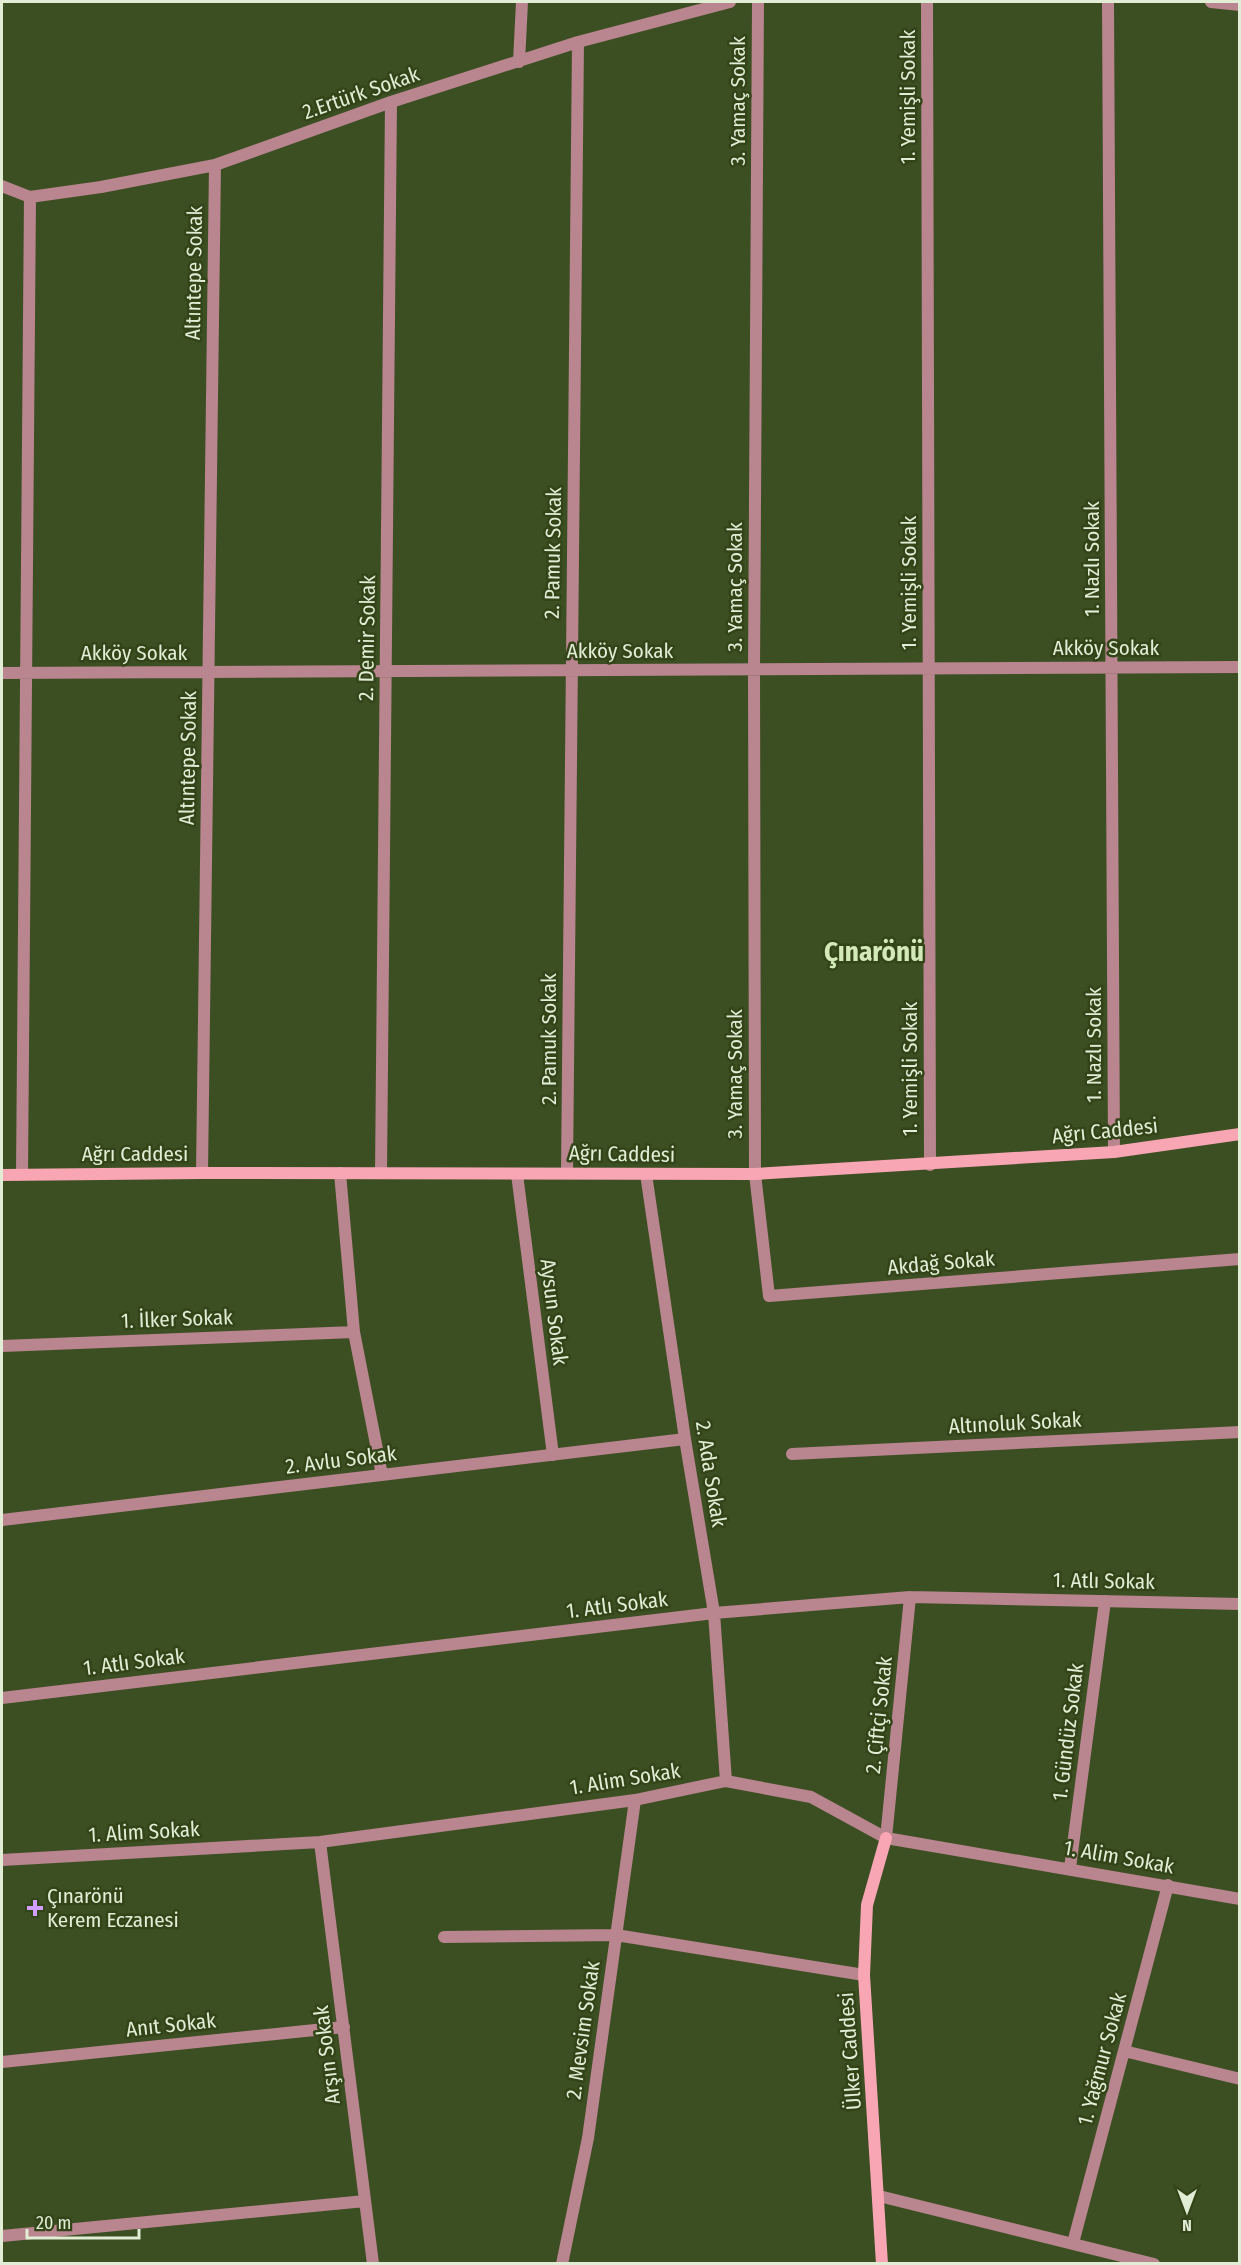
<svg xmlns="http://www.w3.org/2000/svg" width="1241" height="2265" viewBox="0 0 1241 2265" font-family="'Fira Sans Condensed',sans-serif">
  <rect width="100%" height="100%" fill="#3c4f23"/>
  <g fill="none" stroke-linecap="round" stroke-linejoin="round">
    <!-- street -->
    <path stroke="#b9858e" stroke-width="12" d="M 758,2 L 754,669 L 755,1174 L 769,1296 L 1240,1259
      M 927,2 L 930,1165
      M 1108,2 L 1114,1152
      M 1211,2 L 1240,5
      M 519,62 L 522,2
      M 2,186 L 30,197 L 101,187 L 215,165 L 391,102 L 578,42 L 730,2
      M 2,673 L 1240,667
      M 567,1172 L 578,42
      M 202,1173 L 215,165
      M 340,1173 L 354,1332 L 382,1475
      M 381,1173 L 391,102
      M 22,1174 L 30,197
      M 517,1174 L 553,1455
      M 646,1174 L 685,1439 L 714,1613 L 726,1781
      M 2,1346 L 354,1332
      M 792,1454 L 1240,1432
      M 2,1520 L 685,1439
      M 2,1698 L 714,1613 L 910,1597 L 1240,1604
      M 886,1838 L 910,1597
      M 320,1842 L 373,2264
      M 2,1860 L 320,1842 L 635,1800 L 726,1781 L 811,1797 L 886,1838 L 1240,1899
      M 1070,1868 L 1105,1601
      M 444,1937 L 616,1935 L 864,1975
      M 1124,2051 L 1240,2079
      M 2,2062 L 344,2027
      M 879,2196 L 1154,2264
      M 2,2236 L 365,2201
      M 1073,2243 L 1168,1885
      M 562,2264 L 588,2138 L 635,1800"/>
    <!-- secondary -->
    <path stroke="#f8a5b4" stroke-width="12" d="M 2,1175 L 202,1173 L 755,1174 L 1114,1152 L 1240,1134
      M 882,2264 L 864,1975 L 867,1905 L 886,1838"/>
  </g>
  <!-- markers -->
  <path fill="#d19dfe" stroke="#324418" stroke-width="2" d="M32 1899h6v6h6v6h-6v6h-6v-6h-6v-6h6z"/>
  <g text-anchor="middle" stroke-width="5" stroke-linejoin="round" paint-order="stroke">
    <!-- street labels -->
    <g font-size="21" fill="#e1edd4" stroke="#324418">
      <text transform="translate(361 93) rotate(-19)" y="7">2.Ertürk Sokak</text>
      <text transform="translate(908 97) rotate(-90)" y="7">1. Yemişli Sokak</text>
      <text transform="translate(738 101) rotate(-90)" y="7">3. Yamaç Sokak</text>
      <text transform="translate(194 273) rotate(-89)" y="7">Altıntepe Sokak</text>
      <text transform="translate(553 553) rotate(-89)" y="7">2. Pamuk Sokak</text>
      <text transform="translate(1092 559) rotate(-90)" y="7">1. Nazlı Sokak</text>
      <text transform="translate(909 583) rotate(-90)" y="7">1. Yemişli Sokak</text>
      <text transform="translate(735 587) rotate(-90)" y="7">3. Yamaç Sokak</text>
      <text transform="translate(367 638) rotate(-89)" y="7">2. Demir Sokak</text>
      <text x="1106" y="655">Akköy Sokak</text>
      <text x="620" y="658">Akköy Sokak</text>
      <text x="134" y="660">Akköy Sokak</text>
      <text transform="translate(188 758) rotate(-89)" y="7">Altıntepe Sokak</text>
      <text transform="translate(549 1039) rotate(-90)" y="7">2. Pamuk Sokak</text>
      <text transform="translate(1094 1045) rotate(-90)" y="7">1. Nazlı Sokak</text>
      <text transform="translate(910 1069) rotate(-90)" y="7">1. Yemişli Sokak</text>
      <text transform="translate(735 1074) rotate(-90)" y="7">3. Yamaç Sokak</text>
      <text transform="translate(1105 1131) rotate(-6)" y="7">Ağrı Caddesi</text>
      <text x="135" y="1161">Ağrı Caddesi</text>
      <text transform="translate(622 1154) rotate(1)" y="7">Ağrı Caddesi</text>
      <text transform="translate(941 1263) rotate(-5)" y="7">Akdağ Sokak</text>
      <text transform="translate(554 1312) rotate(83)" y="7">Aysun Sokak</text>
      <text transform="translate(177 1319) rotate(-2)" y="7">1. İlker Sokak</text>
      <text transform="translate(1015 1423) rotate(-3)" y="7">Altınoluk Sokak</text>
      <text transform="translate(341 1460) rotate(-7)" y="7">2. Avlu Sokak</text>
      <text transform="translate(711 1474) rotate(81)" y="7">2. Ada Sokak</text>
      <text transform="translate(1104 1581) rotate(1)" y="7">1. Atlı Sokak</text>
      <text transform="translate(617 1605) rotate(-7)" y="7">1. Atlı Sokak</text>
      <text transform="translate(134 1662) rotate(-7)" y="7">1. Atlı Sokak</text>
      <text transform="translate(879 1715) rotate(-84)" y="7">2. Çiftçi Sokak</text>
      <text transform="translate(1068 1732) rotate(-83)" y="7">1. Gündüz Sokak</text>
      <text transform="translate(625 1779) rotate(-9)" y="7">1. Alim Sokak</text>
      <text transform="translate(144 1832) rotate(-3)" y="7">1. Alim Sokak</text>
      <text transform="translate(1119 1857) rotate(10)" y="7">1. Alim Sokak</text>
      <text transform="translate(171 2025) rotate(-6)" y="7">Anıt Sokak</text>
      <text transform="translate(583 2030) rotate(-82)" y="7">2. Mevsim Sokak</text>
      <text transform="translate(850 2051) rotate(-94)" y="7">Ülker Caddesi</text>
      <text transform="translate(327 2055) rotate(-97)" y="7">Arşın Sokak</text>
      <text transform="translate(1102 2059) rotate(-75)" y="7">1. Yağmur Sokak</text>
    </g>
    <!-- poi labels -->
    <g font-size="21" fill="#e1edd4" stroke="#324418" text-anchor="start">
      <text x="47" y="1903">Çınarönü<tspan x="47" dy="24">Kerem Eczanesi</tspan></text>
    </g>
    <!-- district labels -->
    <g font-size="27" font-weight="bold" fill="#d3eab8" stroke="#324418">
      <text x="874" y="961">Çınarönü</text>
    </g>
  </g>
  <!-- border -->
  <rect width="1241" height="2265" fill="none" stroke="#e1edd4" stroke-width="6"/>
  <!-- north arrow -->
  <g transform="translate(1187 2211) rotate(180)" stroke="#324418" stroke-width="4.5" paint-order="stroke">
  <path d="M0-4.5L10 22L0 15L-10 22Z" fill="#e1edd4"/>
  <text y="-9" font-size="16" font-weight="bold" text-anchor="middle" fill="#e1edd4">N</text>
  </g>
  <!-- scale -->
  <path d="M27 2229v9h112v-9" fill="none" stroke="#e1edd4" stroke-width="3"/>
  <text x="36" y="2229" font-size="18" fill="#e1edd4" stroke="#324418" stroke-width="4.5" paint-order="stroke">20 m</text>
</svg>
